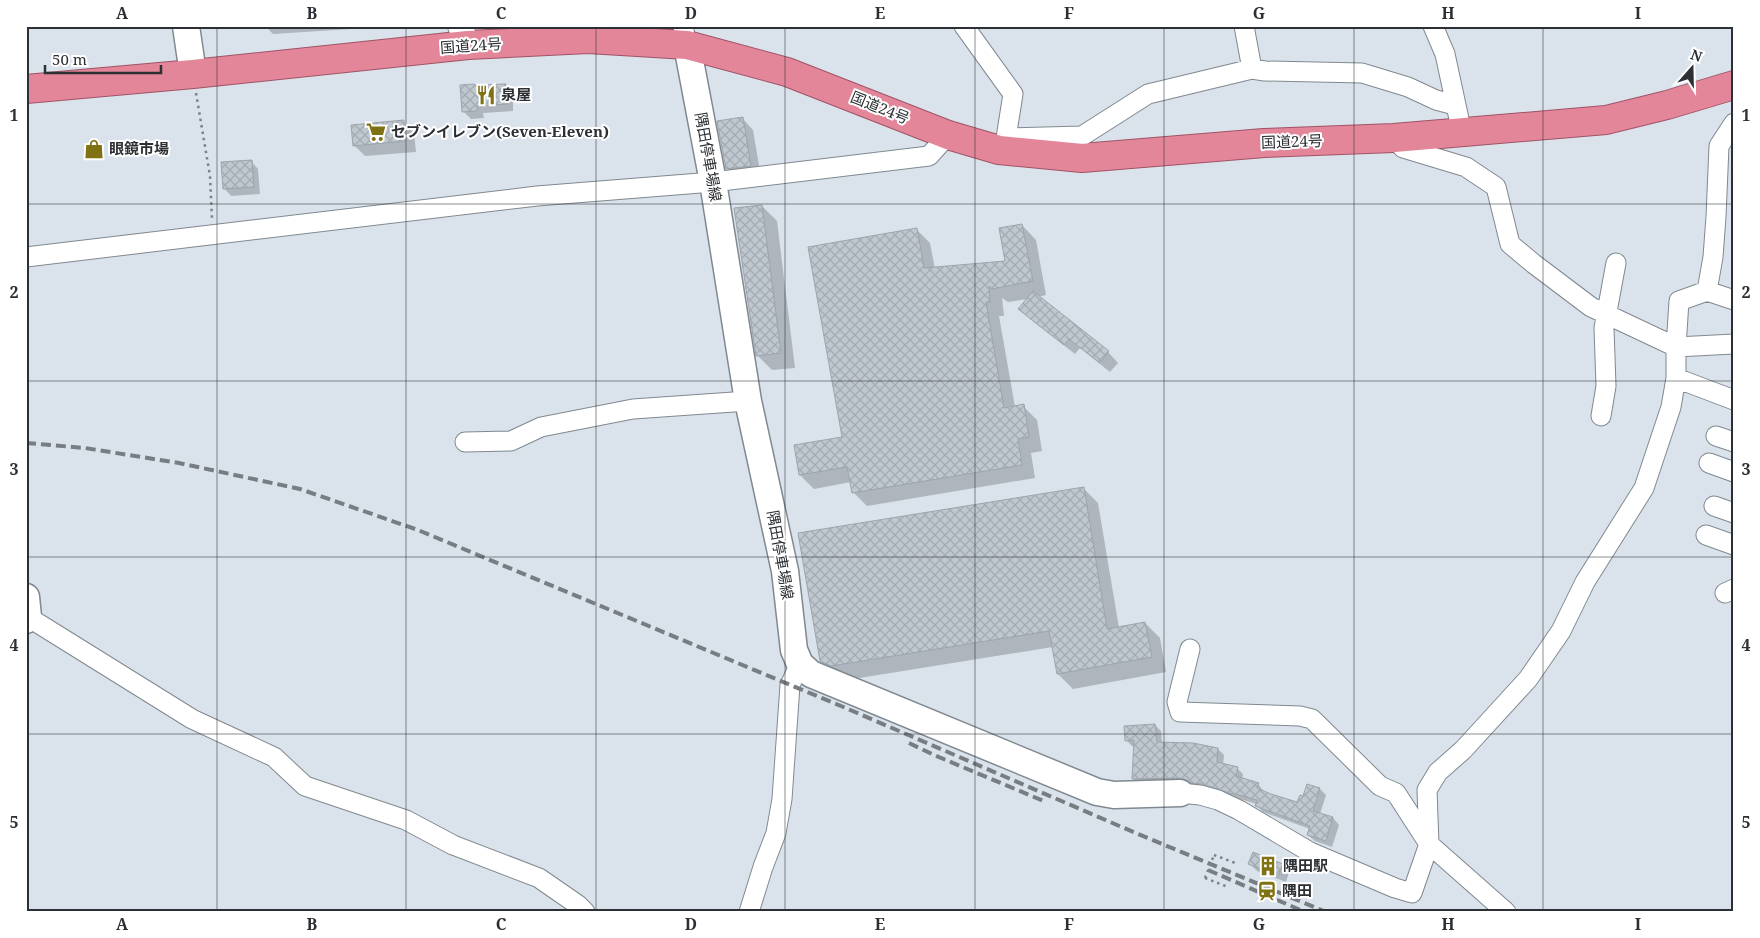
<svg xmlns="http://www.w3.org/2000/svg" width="1760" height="938" viewBox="0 0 1760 938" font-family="'Noto Serif','Noto Sans JP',serif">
  <defs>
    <pattern id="building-cross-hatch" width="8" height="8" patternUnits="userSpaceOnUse" patternTransform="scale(1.25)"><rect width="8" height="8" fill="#bfc7cf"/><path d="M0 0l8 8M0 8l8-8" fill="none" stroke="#a4abb2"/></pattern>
  </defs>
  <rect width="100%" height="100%" fill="#dae3eb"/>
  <!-- shadow -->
  <path fill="#0003" d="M 269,26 L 366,26 L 367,28 L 273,34 L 269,30 Z
    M 505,85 L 513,92 L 513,111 L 483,113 L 484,118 L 471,119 L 463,111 Z
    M 742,118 L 753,130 L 761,177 L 738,180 L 727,169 Z
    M 403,122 L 414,133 L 416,152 L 365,156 L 354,145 Z
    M 251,161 L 258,169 L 260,194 L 231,196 L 224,188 Z
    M 762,206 L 777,221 L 795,368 L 772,370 L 757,355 Z
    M 1022,225 L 1036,240 L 1046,295 L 1038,297 L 1108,352 L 1118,363 L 1110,372 L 1080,348 L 1075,354 L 1030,319 L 1020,309 L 1028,299 L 1008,302 L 1002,298 L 1004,316 L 999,316 L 1015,407 L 1023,406 L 1037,420 L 1042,451 L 1031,453 L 1035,478 L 867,506 L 853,492 L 851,482 L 814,489 L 800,475 L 844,438 L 916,229 L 930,243 L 935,269 L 1006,262 Z
    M 1083,488 L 1098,503 L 1119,628 L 1145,623 L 1160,638 L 1166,672 L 1073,689 L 1058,674 L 1053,647 L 847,680 L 836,676 L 821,661 Z
    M 1155,725 L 1161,731 L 1162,743 L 1218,749 L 1224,755 L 1223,765 L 1237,768 L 1243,774 L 1242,779 L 1258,784 L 1264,792 L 1298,804 L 1304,798 L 1308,785 L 1320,789 L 1326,795 L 1320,814 L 1333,818 L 1339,825 L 1332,847 L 1315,841 L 1308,835 L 1310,829 L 1263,812 L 1257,806 L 1257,804 L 1187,784 L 1140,785 L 1133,779 L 1135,746 L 1132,746 L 1126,740 Z
    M 1249,863 L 1282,865 L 1289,872 L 1286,882 L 1257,871 Z"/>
  <!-- building -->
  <path fill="url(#building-cross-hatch)" stroke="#9ca5ac" d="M 474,84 L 475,85 L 506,84 L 507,104 L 477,106 L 477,111 L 462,112 L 460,85 Z
    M 743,117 L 751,166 L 726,169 L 717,121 Z
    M 404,120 L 405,141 L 353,146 L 351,125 Z
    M 252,160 L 254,187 L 223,189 L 221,162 Z
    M 762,205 L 781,353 L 756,356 L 734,208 Z
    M 1022,224 L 1033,281 L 992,289 L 989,286 L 990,302 L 986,302 L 1004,408 L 1024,404 L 1029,437 L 1018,439 L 1022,465 L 852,493 L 847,467 L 799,475 L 794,445 L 842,437 L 808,247 L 917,228 L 924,268 L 1005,261 L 999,228 Z
    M 1033,291 L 1109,351 L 1100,363 L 1069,339 L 1064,345 L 1018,309 Z
    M 1084,487 L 1107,629 L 1145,622 L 1152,657 L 1057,674 L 1049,631 L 831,666 L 820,661 L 798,533 Z
    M 1155,724 L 1157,742 L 1193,743 L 1218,748 L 1217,762 L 1238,767 L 1236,776 L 1259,783 L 1257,788 L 1271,794 L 1297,802 L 1300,795 L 1303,796 L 1307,784 L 1320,788 L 1313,811 L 1333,817 L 1326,841 L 1307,835 L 1310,826 L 1255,806 L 1257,800 L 1232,793 L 1232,794 L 1203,784 L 1190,783 L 1187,780 L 1180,778 L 1132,779 L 1134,740 L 1125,741 L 1124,726 Z
    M 1253,852 L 1283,864 L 1278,876 L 1248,864 Z"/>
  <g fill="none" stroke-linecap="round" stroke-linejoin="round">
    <defs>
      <path id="minor" d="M 683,26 L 687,45
        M 964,26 L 1013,94 L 1006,138
        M 1244,26 L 1252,69
        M 1433,26 L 1445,54 L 1462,133
        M 1394,138 L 1403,148 L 1466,167 L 1496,187 L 1510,244 L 1534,264 L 1591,307 L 1676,347 L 1734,344
        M 999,150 L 1006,138 L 1082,136 L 1148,94 L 1252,69 L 1265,71 L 1362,73 L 1408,87 L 1436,100 L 1455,105
        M 26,257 L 537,196 L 713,182 L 929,156 L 948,135
        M 1707,291 L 1734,300
        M 1676,378 L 1734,400
        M 1601,416 L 1606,386 L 1604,328 L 1616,263
        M 1716,436 L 1734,442
        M 465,442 L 511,441 L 541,427 L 633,409 L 748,401
        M 1709,463 L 1734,472
        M 1714,506 L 1734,513
        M 1706,535 L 1734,545
        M 1725,593 L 1734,589
        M 28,617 L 192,719 L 274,757 L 305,786 L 406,820 L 453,845 L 539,878 L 578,905 L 585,912
        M 1190,649 L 1177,702 L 1180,712 L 1300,716 L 1312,719 L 1380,786 L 1396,793 L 1429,844 L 1506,912
        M 1180,793 L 1200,795 L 1218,800 L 1239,810 L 1310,852 L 1395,888 L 1412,893 L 1429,844 L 1427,790 L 1438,772 L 1463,750 L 1528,679 L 1561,631 L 1585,582 L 1644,488 L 1671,407 L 1676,378 L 1676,347 L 1679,301 L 1707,291 L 1713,257 L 1716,217 L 1719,146 L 1734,123
        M 749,912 L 763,867 L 776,833 L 782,799 L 790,685 L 800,664"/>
      <path id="tertiary" d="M 460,26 L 468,45"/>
      <path id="secondary" d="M 186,26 L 193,74
        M 687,45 L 713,182 L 748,401 L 785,571 L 794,650 L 800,664 L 811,674 L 1097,792 L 1114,795 L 1180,793
        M 26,597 L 28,617 L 26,620"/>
      <path id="trunk" d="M 26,89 L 193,74 L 468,45 L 588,39 L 687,45 L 787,72 L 948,135 L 999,150 L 1082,158 L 1264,143 L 1394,138 L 1606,120 L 1667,105 L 1734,85"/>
    </defs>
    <!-- minor casing -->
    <use href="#minor" stroke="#808890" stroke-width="21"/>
    <!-- tertiary casing -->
    <use href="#tertiary" stroke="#808890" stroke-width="26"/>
    <!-- secondary casing -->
    <use href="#secondary" stroke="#808890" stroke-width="29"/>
    <!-- trunk casing -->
    <use href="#trunk" stroke="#a05366" stroke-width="30"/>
    <!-- path -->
    <path stroke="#7b8187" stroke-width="2.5" stroke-dasharray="2.5 4" stroke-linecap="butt" d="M 196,93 L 210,176 L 212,219
      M 1214,855 L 1238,864
      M 1205,878 L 1228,887"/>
    <!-- minor -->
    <use href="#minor" stroke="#fff" stroke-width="19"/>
    <!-- tertiary -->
    <use href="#tertiary" stroke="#fff" stroke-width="24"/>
    <!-- secondary -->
    <use href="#secondary" stroke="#fff" stroke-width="26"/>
    <!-- trunk -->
    <use href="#trunk" stroke="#e4869a" stroke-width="28"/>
    <!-- rail -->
    <path stroke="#777d82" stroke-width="4" stroke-dasharray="10 5" stroke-linecap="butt" d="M 26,443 L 85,448 L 179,463 L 300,489 L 418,530 L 841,706 L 1138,834 L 1326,912
      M 909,743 L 934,755 L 1046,802
      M 1208,870 L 1305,912"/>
    <!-- path-bridge -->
    <path stroke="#7b8187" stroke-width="2.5" stroke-dasharray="2.5 4" stroke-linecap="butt" d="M 1205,878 L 1214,855"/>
  </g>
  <!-- grid -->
  <path fill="none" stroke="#2c2f33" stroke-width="1" stroke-opacity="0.55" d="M 217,26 L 217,912M 406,26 L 406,912M 596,26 L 596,912M 785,26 L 785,912M 975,26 L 975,912M 1164,26 L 1164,912M 1354,26 L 1354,912M 1543,26 L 1543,912M 26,204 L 1734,204M 26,381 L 1734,381M 26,557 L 1734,557M 26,734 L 1734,734"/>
  <!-- icons -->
  <defs>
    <symbol id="restaurant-bare" viewBox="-9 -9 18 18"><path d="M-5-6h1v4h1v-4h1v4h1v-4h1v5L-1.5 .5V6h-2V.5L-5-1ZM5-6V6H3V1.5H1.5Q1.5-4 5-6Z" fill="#7f7213" stroke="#fff" stroke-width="2.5" paint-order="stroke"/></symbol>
    <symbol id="supermarket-bare" viewBox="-9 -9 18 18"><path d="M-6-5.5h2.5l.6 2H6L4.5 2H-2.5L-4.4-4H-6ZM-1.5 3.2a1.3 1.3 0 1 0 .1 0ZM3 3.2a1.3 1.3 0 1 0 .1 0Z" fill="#7f7213" stroke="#fff" stroke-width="2.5" paint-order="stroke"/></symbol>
    <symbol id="shop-bare" viewBox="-9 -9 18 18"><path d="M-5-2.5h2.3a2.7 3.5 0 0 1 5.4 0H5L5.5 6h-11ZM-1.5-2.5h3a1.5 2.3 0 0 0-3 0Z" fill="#7f7213" stroke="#fff" stroke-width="2.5" paint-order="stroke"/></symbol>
    <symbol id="building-bare" viewBox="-9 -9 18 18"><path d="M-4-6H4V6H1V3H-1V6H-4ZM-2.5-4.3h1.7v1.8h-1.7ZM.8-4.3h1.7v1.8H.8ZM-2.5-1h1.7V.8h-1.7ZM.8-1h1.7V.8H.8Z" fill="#7f7213" stroke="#fff" stroke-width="2.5" paint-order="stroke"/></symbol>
    <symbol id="station-bare" viewBox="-9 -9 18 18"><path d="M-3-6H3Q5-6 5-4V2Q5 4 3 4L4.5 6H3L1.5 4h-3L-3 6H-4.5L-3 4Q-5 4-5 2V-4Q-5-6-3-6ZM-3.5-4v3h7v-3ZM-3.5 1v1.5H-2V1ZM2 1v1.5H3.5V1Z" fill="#7f7213" stroke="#fff" stroke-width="2.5" paint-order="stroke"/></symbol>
  </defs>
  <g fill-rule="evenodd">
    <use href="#restaurant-bare" x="472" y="81" width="28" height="28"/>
    <use href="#supermarket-bare" x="362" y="118" width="28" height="28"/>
    <use href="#shop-bare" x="80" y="135" width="28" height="28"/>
    <use href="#building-bare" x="1254" y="852" width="28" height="28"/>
    <use href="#station-bare" x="1253" y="877" width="28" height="28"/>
  </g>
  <g text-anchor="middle" stroke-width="4" stroke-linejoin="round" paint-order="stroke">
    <!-- street labels -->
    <g font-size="15" fill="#2c2f33" stroke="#fff">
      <text transform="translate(471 46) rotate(-4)" y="5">国道24号</text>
      <text transform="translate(880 108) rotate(22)" y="5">国道24号</text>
      <text transform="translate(1292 142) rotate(-2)" y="5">国道24号</text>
      <text transform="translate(708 157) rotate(80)" y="5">隅田停車場線</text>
      <text transform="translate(780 555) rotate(80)" y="5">隅田停車場線</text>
    </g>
    <!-- poi labels -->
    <g font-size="15" font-weight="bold" fill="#2c2f33" stroke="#fff" text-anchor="start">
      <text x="501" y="100">泉屋</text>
      <text x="391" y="137">セブンイレブン(Seven-Eleven)</text>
      <text x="109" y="154">眼鏡市場</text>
      <text x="1283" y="871">隅田駅</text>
      <text x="1282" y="896">隅田</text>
    </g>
  </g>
  <!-- border -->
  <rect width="1760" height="938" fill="none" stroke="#ffffff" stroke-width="55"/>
  <!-- north arrow -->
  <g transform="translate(1692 68) rotate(20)" stroke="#ffffff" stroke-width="4" paint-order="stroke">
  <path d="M0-4L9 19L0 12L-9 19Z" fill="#2c2f33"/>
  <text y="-8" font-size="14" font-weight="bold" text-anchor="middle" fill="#2c2f33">N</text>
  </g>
  <!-- scale -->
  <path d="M45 65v8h116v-8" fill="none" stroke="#2c2f33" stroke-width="2.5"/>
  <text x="52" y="65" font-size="15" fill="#2c2f33" stroke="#ffffff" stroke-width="4" paint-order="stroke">50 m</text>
  <rect x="28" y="28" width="1704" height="882" fill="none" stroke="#2c2f33" stroke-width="2"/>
  <g font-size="16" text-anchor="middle" font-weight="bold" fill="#2c2f33">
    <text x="122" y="19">A</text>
    <text x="312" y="19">B</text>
    <text x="501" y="19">C</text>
    <text x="691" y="19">D</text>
    <text x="880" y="19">E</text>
    <text x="1069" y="19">F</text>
    <text x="1259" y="19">G</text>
    <text x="1448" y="19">H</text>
    <text x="1638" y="19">I</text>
    <text x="14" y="121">1</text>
    <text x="1746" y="121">1</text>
    <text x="14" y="298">2</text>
    <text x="1746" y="298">2</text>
    <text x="14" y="475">3</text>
    <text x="1746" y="475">3</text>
    <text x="14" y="651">4</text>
    <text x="1746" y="651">4</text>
    <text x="14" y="828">5</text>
    <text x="1746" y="828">5</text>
    <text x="122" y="930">A</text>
    <text x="312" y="930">B</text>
    <text x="501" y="930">C</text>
    <text x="691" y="930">D</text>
    <text x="880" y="930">E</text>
    <text x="1069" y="930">F</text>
    <text x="1259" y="930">G</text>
    <text x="1448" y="930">H</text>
    <text x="1638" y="930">I</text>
  </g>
</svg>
